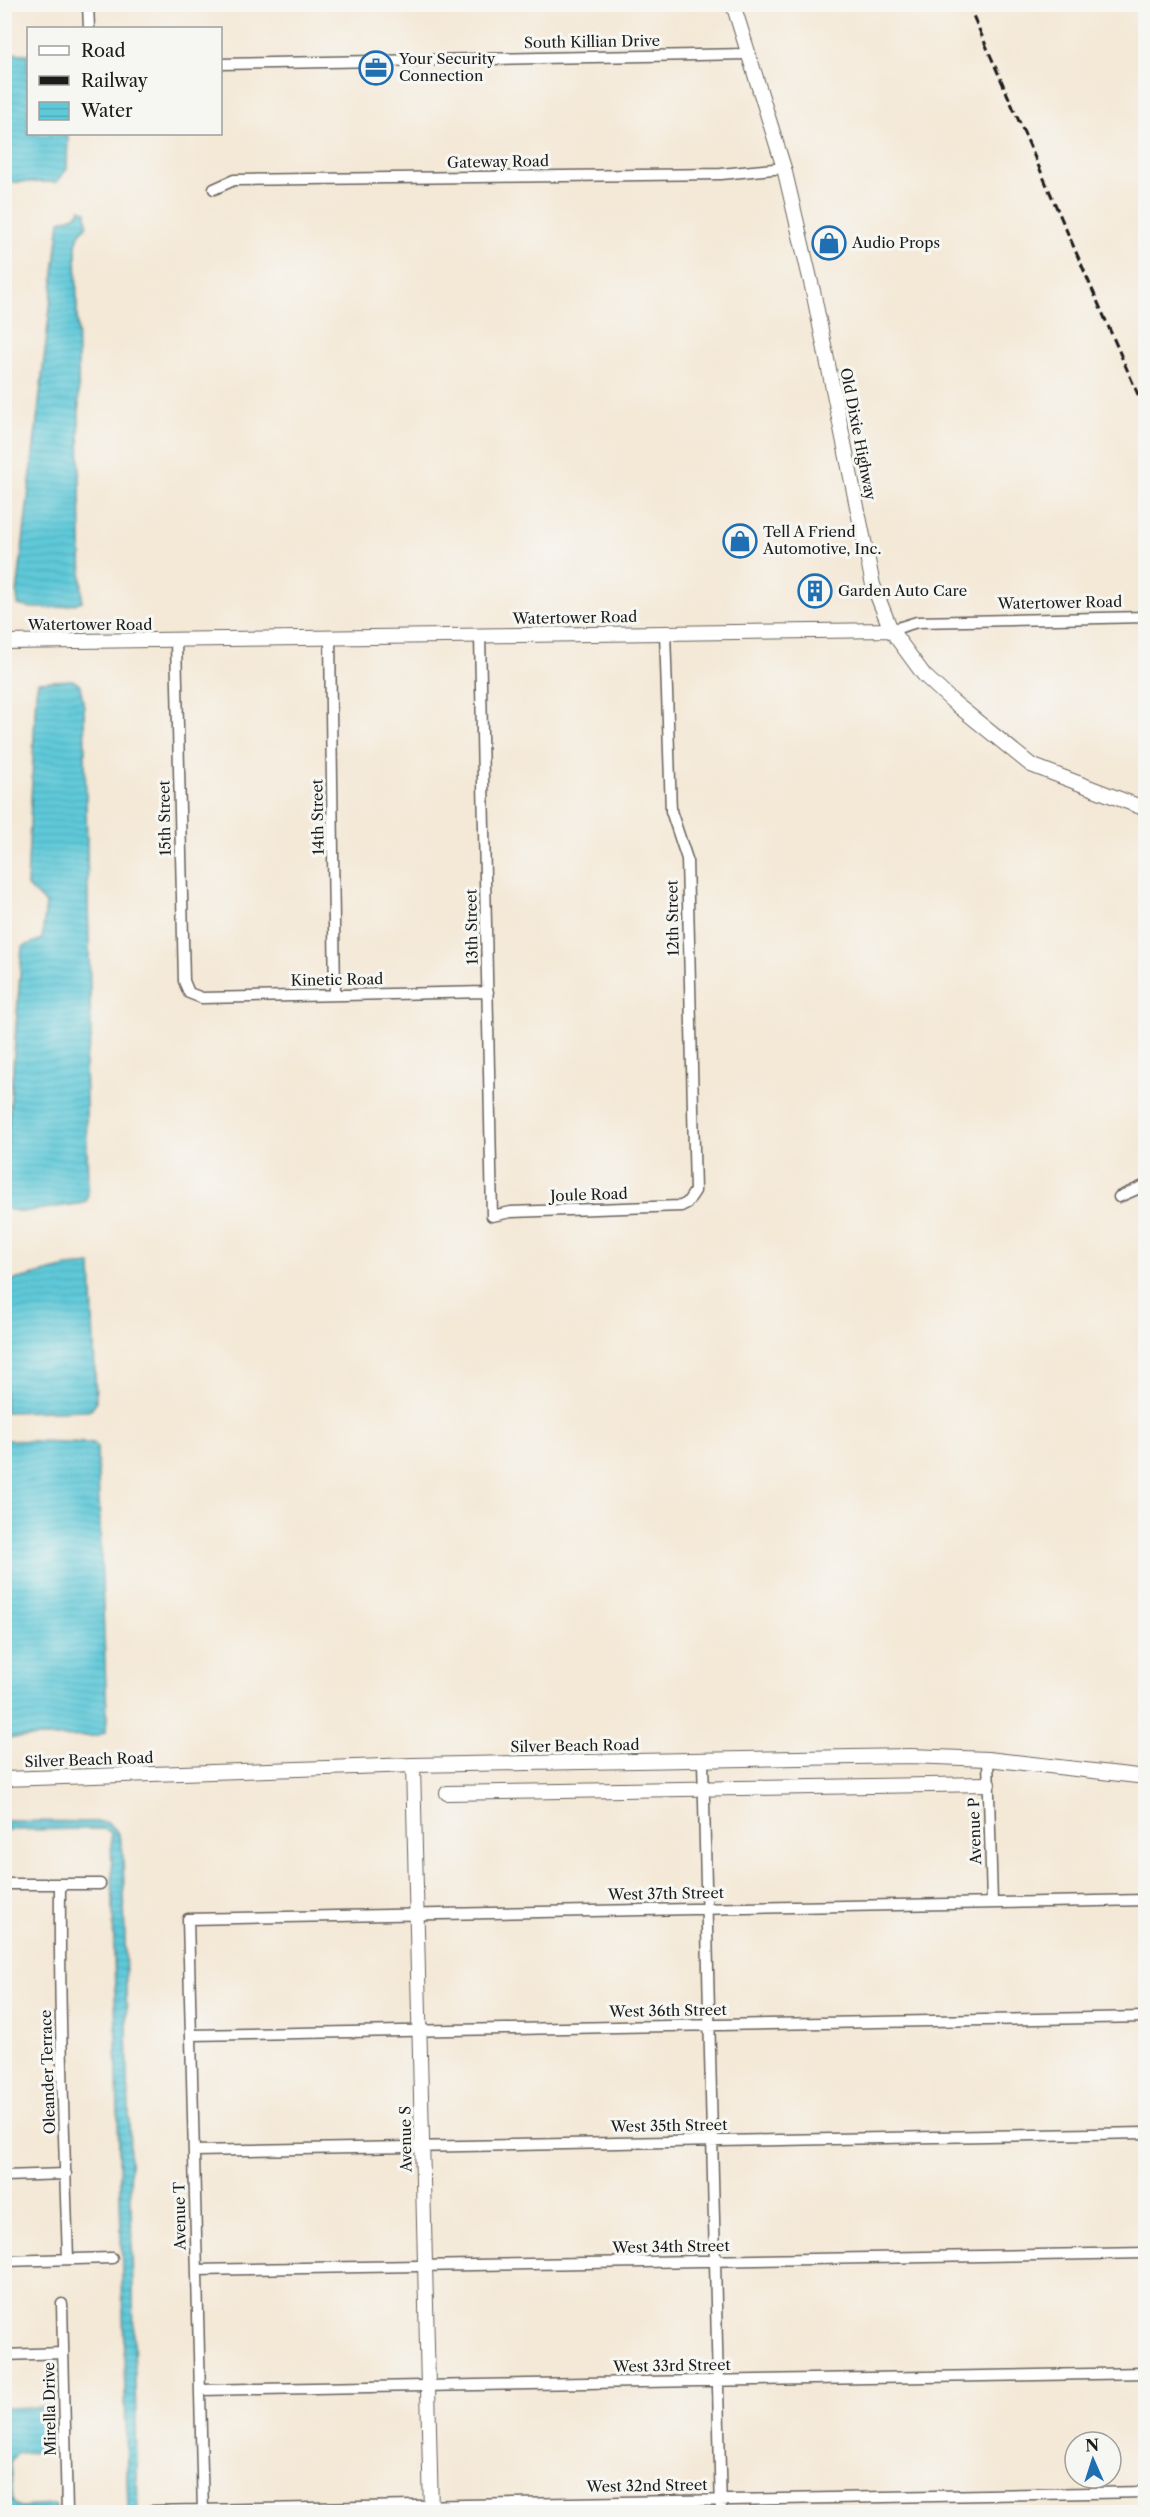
<svg xmlns="http://www.w3.org/2000/svg" width="1150" height="2517" viewBox="0 0 1150 2517" font-family="'Libre Caslon Text',serif">
  <defs>
    <pattern id="water-rules" width="6" height="5" patternUnits="userSpaceOnUse" patternTransform="scale(1.5)"><rect width="6" height="5" fill="#5ec9d9"/><path d="M0 2.5h6" fill="none" stroke="#51acba"/></pattern>
  </defs>
  <rect width="100%" height="100%" fill="#f6f6f2"/>
  <filter id="ink" filterUnits="userSpaceOnUse"><feTurbulence type="fractalNoise" baseFrequency=".0167" numOctaves="2"/><feDisplacementMap in="SourceGraphic" scale="12" xChannelSelector="R" yChannelSelector="G"/><feConvolveMatrix kernelMatrix="1 2 1 2 8 2 1 2 1" color-interpolation-filters="sRGB"/></filter>
  <filter id="wash" filterUnits="userSpaceOnUse"><feTurbulence type="fractalNoise" baseFrequency=".008" numOctaves="4" result="noise"/><feDisplacementMap in="SourceGraphic" scale="24" xChannelSelector="R" yChannelSelector="G"/><feGaussianBlur stdDeviation="1.35" result="paint"/><feColorMatrix in="noise" values="0 0 0 0 0 0 0 0 0 0 0 0 0 0 0 0 0 1.4 0 .05"/><feComposite in="paint" operator="in"/></filter>
  <g filter="url(#wash)">
    <rect width="100%" height="100%" fill="#f4e8d6"/>
    <!-- water -->
    <path fill="url(#water-rules)" stroke="#3d727a" stroke-width="1.5" d="M 5,53 L 28,54 L 28,134 L 68,134 L 67,169 L 57,182 L 5,182 Z
      M 81,209 L 86,212 L 87,225 L 80,233 L 76,244 L 82,601 C 65,608 36,611 18,605 L 17,594 L 60,221 L 75,216 Z
      M 72,680 L 80,685 L 84,707 L 91,1040 L 85,1060 L 88,1192 L 87,1200 L 84,1203 L 23,1212 L 8,1209 L 5,1203 L 4,1189 L 22,947 L 42,939 L 46,904 L 27,886 L 36,693 L 38,682 Z
      M 91,1265 L 96,1402 L 91,1410 L 5,1412 L 5,1282 L 67,1267 Z
      M 5,1440 L 93,1443 L 97,1447 L 107,1716 L 106,1732 L 96,1736 L 5,1738 Z
      M 5,1821 L 105,1822 C 119,1828 120,1839 123,1852 L 138,2512 L 128,2512 L 111,1833 L 105,1829 L 5,1830 Z
      M 52,2407 L 53,2451 L 17,2453 L 10,2462 L 13,2503 L 20,2507 L 55,2505 L 55,2512 L 5,2512 L 5,2408 Z"/>
  </g>
  <g filter="url(#ink)">
    <g fill="none" stroke-linecap="round" stroke-linejoin="round">
      <defs>
        <path id="minor" d="M 88,4 L 89,28
          M 220,64 L 748,54
          M 214,189 L 234,180 L 721,174 L 784,168
          M 891,630 L 917,622 L 1146,617
          M 480,636 L 492,1216 L 511,1212 L 681,1206 L 687,1203 L 695,1191 L 687,859 L 671,811 L 665,633
          M 330,639 L 335,995
          M 176,642 L 184,981 L 189,993 L 202,998 L 488,992
          M 1119,1197 L 1146,1185
          M 988,1759 L 992,1903
          M 703,1760 L 721,2512
          M 4,1884 L 100,1884
          M 60,1884 C 59,2009 64,2134 68,2259
          M 191,2035 L 1146,2017
          M 194,2151 L 1146,2133
          M 4,2176 L 66,2174
          M 4,2261 L 112,2258
          M 197,2270 L 1146,2253
          M 62,2304 L 67,2512
          M 4,2355 L 63,2353
          M 200,2390 L 1146,2373
          M 149,2511 L 1146,2492
          M 203,2512 L 188,1919 L 1146,1900"/>
        <path id="tertiary" d="M 733,4 L 784,168 L 813,291 L 873,585 L 891,630 L 924,675 L 952,701 L 1031,765 L 1146,809
          M 4,642 L 891,630
          M 413,1765 L 431,2512
          M 4,1779 L 413,1765 L 910,1756 L 988,1759 L 1146,1777
          M 447,1793 L 988,1784"/>
      </defs>
      <!-- minor casing -->
      <use href="#minor" stroke="#68635d" stroke-width="13"/>
      <!-- tertiary casing -->
      <use href="#tertiary" stroke="#68635d" stroke-width="16"/>
      <!-- minor -->
      <use href="#minor" stroke="#fff" stroke-width="10"/>
      <!-- tertiary -->
      <use href="#tertiary" stroke="#fff" stroke-width="14"/>
      <!-- rail -->
      <path stroke="#1c1c1c" stroke-width="3" stroke-dasharray="9 4.5" stroke-linecap="butt" d="M 968,4 L 1146,413"/>
    </g>
  </g>
  <!-- icons -->
  <defs>
    <symbol id="office-ring" viewBox="-11 -11 22 22"><circle r="9.5" fill="#f6f6f2" stroke="#1f6fb2" stroke-width="1.5"/><path d="M-6-3h4V-5.5h4V-3h4V5H-6ZM-1-4.5V-3h2v-1.5ZM-6 0V1H6V0Z" fill="#1f6fb2"/></symbol>
    <symbol id="shop-ring" viewBox="-11 -11 22 22"><circle r="9.5" fill="#f6f6f2" stroke="#1f6fb2" stroke-width="1.5"/><path d="M-5-2.5h2.3a2.7 3.5 0 0 1 5.4 0H5L5.5 6h-11ZM-1.5-2.5h3a1.5 2.3 0 0 0-3 0Z" fill="#1f6fb2"/></symbol>
    <symbol id="building-ring" viewBox="-11 -11 22 22"><circle r="9.5" fill="#f6f6f2" stroke="#1f6fb2" stroke-width="1.5"/><path d="M-4-6H4V6H1V3H-1V6H-4ZM-2.5-4.3h1.7v1.8h-1.7ZM.8-4.3h1.7v1.8H.8ZM-2.5-1h1.7V.8h-1.7ZM.8-1h1.7V.8H.8Z" fill="#1f6fb2"/></symbol>
  </defs>
  <g fill-rule="evenodd">
    <use href="#office-ring" x="357" y="49" width="38" height="38"/>
    <use href="#shop-ring" x="810" y="224" width="38" height="38"/>
    <use href="#shop-ring" x="721" y="522" width="38" height="38"/>
    <use href="#building-ring" x="796" y="572" width="38" height="38"/>
  </g>
  <g text-anchor="middle" stroke-width="6" stroke-linejoin="round" paint-order="stroke">
    <!-- street labels -->
    <g font-size="15" fill="#1c1c1c" stroke="#f6f6f2">
      <text transform="translate(592 42) rotate(-1)" y="5">South Killian Drive</text>
      <text transform="translate(498 162) rotate(-1)" y="5">Gateway Road</text>
      <text transform="translate(858 434) rotate(79)" y="5">Old Dixie Highway</text>
      <text transform="translate(1060 603) rotate(-1)" y="5">Watertower Road</text>
      <text transform="translate(575 618) rotate(-1)" y="5">Watertower Road</text>
      <text x="90" y="630">Watertower Road</text>
      <text transform="translate(318 817) rotate(-91)" y="5">14th Street</text>
      <text transform="translate(165 818) rotate(-91)" y="5">15th Street</text>
      <text transform="translate(673 918) rotate(-91)" y="5">12th Street</text>
      <text transform="translate(472 927) rotate(-91)" y="5">13th Street</text>
      <text transform="translate(337 980) rotate(-1)" y="5">Kinetic Road</text>
      <text transform="translate(589 1195) rotate(-2)" y="5">Joule Road</text>
      <text transform="translate(575 1746) rotate(-1)" y="5">Silver Beach Road</text>
      <text transform="translate(89 1760) rotate(-2)" y="5">Silver Beach Road</text>
      <text transform="translate(975 1831) rotate(-92)" y="5">Avenue P</text>
      <text transform="translate(666 1894) rotate(-1)" y="5">West 37th Street</text>
      <text transform="translate(668 2011) rotate(-1)" y="5">West 36th Street</text>
      <text transform="translate(48 2072) rotate(-92)" y="5">Oleander Terrace</text>
      <text transform="translate(669 2126) rotate(-1)" y="5">West 35th Street</text>
      <text transform="translate(406 2139) rotate(-91)" y="5">Avenue S</text>
      <text transform="translate(180 2216) rotate(-91)" y="5">Avenue T</text>
      <text transform="translate(671 2247) rotate(-1)" y="5">West 34th Street</text>
      <text transform="translate(672 2366) rotate(-1)" y="5">West 33rd Street</text>
      <text transform="translate(50 2409) rotate(-91)" y="5">Mirella Drive</text>
      <text transform="translate(647 2486) rotate(-1)" y="5">West 32nd Street</text>
    </g>
    <!-- poi labels -->
    <g font-size="15" fill="#1c1c1c" stroke="#f6f6f2" text-anchor="start">
      <text x="399" y="64">Your Security<tspan x="399" dy="17">Connection</tspan></text>
      <text x="852" y="248">Audio Props</text>
      <text x="763" y="537">Tell A Friend<tspan x="763" dy="17">Automotive, Inc.</tspan></text>
      <text x="838" y="596">Garden Auto Care</text>
    </g>
  </g>
  <!-- margin -->
  <rect width="1150" height="2517" fill="none" stroke="#f6f6f2" stroke-width="24"/>
  <!-- legend -->
  <rect x="27" y="27" width="195" height="108" fill="#f6f6f2" stroke="#9f9f9c" stroke-width="1.5"/>
  <rect x="39" y="46" width="30" height="9" fill="#ffffff" stroke="#9f9f9c" stroke-width="1.5"/>
  <text x="81" y="57" font-size="18" fill="#1c1c1c">Road</text>
  <rect x="39" y="76" width="30" height="9" fill="#1c1c1c" stroke="#9f9f9c" stroke-width="1.5"/>
  <text x="81" y="87" font-size="18" fill="#1c1c1c">Railway</text>
  <rect x="39" y="102" width="30" height="18" fill="url(#water-rules)" stroke="#9f9f9c" stroke-width="1.5"/>
  <text x="81" y="117" font-size="18" fill="#1c1c1c">Water</text>
  <!-- north arrow -->
  <g transform="translate(1093 2460) rotate(357)"><circle r="28" fill="#f6f6f2" stroke="#9f9f9c" stroke-width="1.5"/>
  <path d="M0-4.5L10 22L0 15L-10 22Z" fill="#1f6fb2"/>
  <text y="-9" font-size="16" font-weight="bold" text-anchor="middle" fill="#1c1c1c">N</text>
  </g>
</svg>
